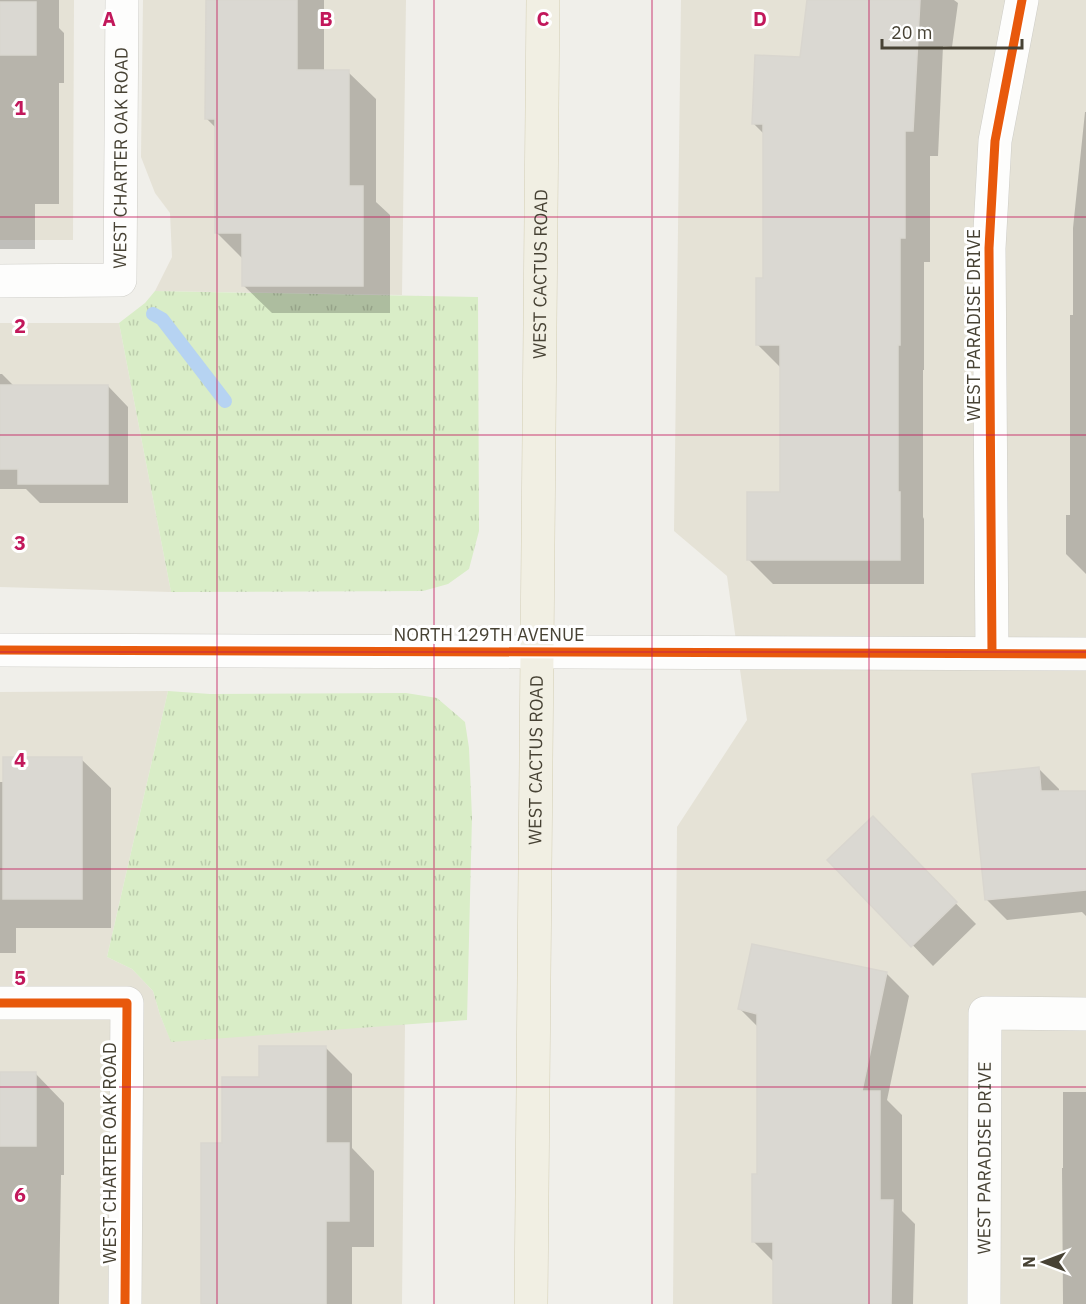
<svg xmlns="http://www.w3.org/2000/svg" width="1086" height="1304" viewBox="0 0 1086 1304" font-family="'IBM Plex Sans',sans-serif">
  <defs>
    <pattern id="park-tufts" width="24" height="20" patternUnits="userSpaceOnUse" patternTransform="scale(1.5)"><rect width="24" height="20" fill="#d9edc7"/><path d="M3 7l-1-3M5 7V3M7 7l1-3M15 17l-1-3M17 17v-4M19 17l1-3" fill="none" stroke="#bcccac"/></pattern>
  </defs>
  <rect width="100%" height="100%" fill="#f0efea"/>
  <!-- residential -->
  <path fill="#e5e2d6" d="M 0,0 L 74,0 L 73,240 L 0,240 Z
    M 143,0 L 406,0 L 402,295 L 155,291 L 172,257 L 170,213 L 155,193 L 141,157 Z
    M 681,0 L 1086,0 L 1086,1304 L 673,1304 L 677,827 L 747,720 L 727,576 L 674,531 Z
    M 0,323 L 119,323 L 171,592 L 0,587 Z
    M 168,691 L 107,957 L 132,969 L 153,991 L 160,1015 L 171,1041 L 405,1024 L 402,1304 L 0,1304 L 0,692 Z"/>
  <!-- park -->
  <path fill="url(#park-tufts)" d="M 155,291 L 478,297 L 479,531 L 469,569 L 448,584 L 423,591 L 171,592 L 119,323 L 145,303 Z
    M 168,691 L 210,694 L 406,693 L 437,698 L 465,722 L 469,748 L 472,817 L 467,1020 L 171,1042 L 160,1015 L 153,991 L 132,969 L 107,957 Z"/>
  <!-- shadow -->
  <path fill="#0003" d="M 0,0 L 59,0 L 59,28 L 64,33 L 64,83 L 59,83 L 59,204 L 35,204 L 35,249 L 0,249 Z
    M 207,0 L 324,0 L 324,72 L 348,72 L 376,99 L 376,202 L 390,215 L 390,313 L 272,313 L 244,286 L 244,260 L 216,232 L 216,128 L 206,118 Z
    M 809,0 L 954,0 L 958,3 L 952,47 L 943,46 L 938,156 L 930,156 L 930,262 L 924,262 L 924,370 L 923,370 L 923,517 L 924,519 L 924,584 L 773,584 L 748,559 L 781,494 L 781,368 L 757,344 L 764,279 L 764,134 L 753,123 L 801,58 Z
    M 1085,112 L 1086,112 L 1086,574 L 1066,554 L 1066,515 L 1070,515 L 1070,315 L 1073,315 L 1073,228 Z
    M 0,374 L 2,374 L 14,386 L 108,386 L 128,407 L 128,503 L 40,503 L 26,489 L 0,489 Z
    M 81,759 L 111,788 L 111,928 L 16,928 L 16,953 L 0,953 L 0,782 L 4,782 Z
    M 1038,768 L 1059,789 L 1059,793 L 1086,793 L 1086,916 L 1082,912 L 1007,920 L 987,900 Z
    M 873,819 L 976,924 L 933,966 L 830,860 Z
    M 887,974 L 909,996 L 887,1100 L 902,1115 L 902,1211 L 915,1224 L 913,1304 L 774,1304 L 774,1262 L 753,1241 L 759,1175 L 759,1028 L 740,1009 Z
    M 326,1048 L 352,1074 L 352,1148 L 374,1171 L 374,1247 L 352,1247 L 352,1304 L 202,1304 L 223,1144 L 261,1079 Z
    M 0,1073 L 35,1073 L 64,1103 L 64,1175 L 61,1175 L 59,1304 L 0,1304 Z
    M 1063,1092 L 1086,1092 L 1086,1304 L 1063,1304 L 1062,1168 L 1063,1168 Z"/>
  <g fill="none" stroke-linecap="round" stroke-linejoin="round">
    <!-- stream -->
    <path stroke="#b6d3f2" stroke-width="14" d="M 153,314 L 162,319 L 225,401"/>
  </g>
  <!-- building -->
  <path fill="#dad8d2" stroke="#d9d6cf" stroke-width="1.5" d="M 206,0 L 297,0 L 297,70 L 349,70 L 349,186 L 363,186 L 363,286 L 242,286 L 242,233 L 215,233 L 215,119 L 205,119 Z
    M 807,0 L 920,0 L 913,131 L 905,131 L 905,238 L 900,238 L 900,345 L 898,345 L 898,492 L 900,492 L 900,560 L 747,560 L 747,492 L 780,492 L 780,345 L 756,345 L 756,278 L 763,278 L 763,124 L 752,124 L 755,55 L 800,57 Z
    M 0,2 L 36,2 L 36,55 L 0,55 Z
    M 0,385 L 108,385 L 108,484 L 18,484 L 18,469 L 0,469 Z
    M 3,757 L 82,757 L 82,899 L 3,899 Z
    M 1039,767 L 1041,791 L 1086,791 L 1086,890 L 985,900 L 972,774 Z
    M 873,816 L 957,902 L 911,947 L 827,860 Z
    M 752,944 L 887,972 L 862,1091 L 880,1091 L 880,1200 L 893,1200 L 891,1304 L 773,1304 L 773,1242 L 752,1242 L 752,1174 L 757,1174 L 757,1014 L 738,1009 Z
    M 259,1046 L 326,1046 L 326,1143 L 349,1143 L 349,1221 L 326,1221 L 326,1304 L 201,1304 L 201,1143 L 222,1143 L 222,1077 L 259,1077 Z
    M 0,1072 L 36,1072 L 36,1146 L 0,1146 Z"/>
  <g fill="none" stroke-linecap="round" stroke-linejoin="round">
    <defs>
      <g id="minor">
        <path id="s1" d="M 0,281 L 120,280 L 122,0"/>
        <path d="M 0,650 L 1086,654"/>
        <path d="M 992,653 L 989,248 L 995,141 L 1022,0"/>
        <path d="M 0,1003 L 127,1003 L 125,1304"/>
        <path id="s2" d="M 984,1304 L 985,1013 L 1086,1014"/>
      </g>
      <g id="major">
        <path id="s3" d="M 531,1304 L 543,0"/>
      </g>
    </defs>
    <!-- minor casing -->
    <use href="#minor" stroke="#cecdc7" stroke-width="34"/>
    <!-- major casing -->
    <use href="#major" stroke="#d4cfb5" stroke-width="34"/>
    <!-- minor -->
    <use href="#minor" stroke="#fdfdfc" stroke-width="33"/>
    <!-- major -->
    <use href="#major" stroke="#f1efe3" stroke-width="33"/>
    <defs>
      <path id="cycleway" d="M 0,650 L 1086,654
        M 992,653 L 989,248 L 995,141 L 1022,0
        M 0,1003 L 127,1003 L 125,1304"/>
    </defs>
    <!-- cycleway casing -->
    <use href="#cycleway" stroke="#fff" stroke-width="13"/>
    <!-- cycleway -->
    <use href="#cycleway" stroke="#e8590c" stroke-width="9"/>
  </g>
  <!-- grid -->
  <path fill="none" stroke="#c2185b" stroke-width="1.5" stroke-opacity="0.55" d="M 217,0 L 217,1304M 434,0 L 434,1304M 652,0 L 652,1304M 869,0 L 869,1304M 0,217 L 1086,217M 0,435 L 1086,435M 0,652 L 1086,652M 0,869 L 1086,869M 0,1087 L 1086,1087"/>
  <g text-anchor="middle" stroke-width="6" stroke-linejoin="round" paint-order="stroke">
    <!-- street labels -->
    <g font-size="18" fill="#474234" stroke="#fff">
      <text dy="6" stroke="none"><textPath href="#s1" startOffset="242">WEST CHARTER OAK ROAD</textPath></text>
      <text dy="6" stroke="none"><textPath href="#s3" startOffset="1030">WEST CACTUS ROAD</textPath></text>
      <text transform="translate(974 325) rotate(-90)" y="6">WEST PARADISE DRIVE</text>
      <text x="489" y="641">NORTH 129TH AVENUE</text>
      <text dy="6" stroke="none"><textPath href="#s3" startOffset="544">WEST CACTUS ROAD</textPath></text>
      <text transform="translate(110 1153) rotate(-90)" y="6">WEST CHARTER OAK ROAD</text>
      <text dy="6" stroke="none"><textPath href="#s2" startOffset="146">WEST PARADISE DRIVE</textPath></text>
    </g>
  </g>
  <g font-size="20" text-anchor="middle" font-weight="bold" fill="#c2185b" stroke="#fff" stroke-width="6" stroke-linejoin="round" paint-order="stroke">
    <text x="109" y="26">A</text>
    <text x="326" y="26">B</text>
    <text x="543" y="26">C</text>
    <text x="760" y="26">D</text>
    <text x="20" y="115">1</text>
    <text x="20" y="333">2</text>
    <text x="20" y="550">3</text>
    <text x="20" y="767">4</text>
    <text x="20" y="985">5</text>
    <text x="20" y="1202">6</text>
  </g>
  <!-- north arrow -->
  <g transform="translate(1044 1262) rotate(270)" stroke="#ffffff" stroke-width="4.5" paint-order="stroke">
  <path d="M0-4.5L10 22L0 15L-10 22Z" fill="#474234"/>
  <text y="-9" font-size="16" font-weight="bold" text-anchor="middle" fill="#474234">N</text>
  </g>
  <!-- scale -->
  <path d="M882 39v9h140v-9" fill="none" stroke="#474234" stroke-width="3"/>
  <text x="891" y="39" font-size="18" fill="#474234" stroke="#ffffff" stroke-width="4.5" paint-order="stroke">20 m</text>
</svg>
